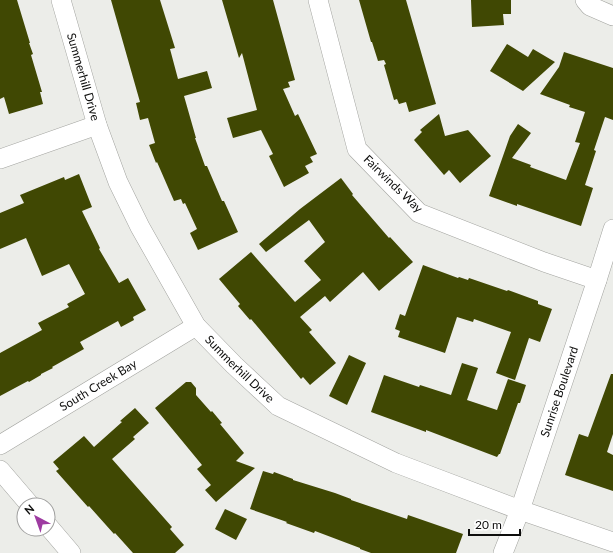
<svg xmlns="http://www.w3.org/2000/svg" width="613" height="553" viewBox="0 0 613 553" font-family="Lato,sans-serif">
  <rect width="100%" height="100%" fill="#ecede9"/>
  <!-- building -->
  <path fill="#404803" d="M 0,0 L 17,0 L 30,43 L 29,43 L 33,54 L 31,55 L 42,92 L 40,92 L 43,104 L 9,114 L 4,97 L 0,99 Z
    M 111,0 L 160,0 L 175,48 L 170,49 L 178,79 L 207,71 L 212,88 L 184,96 L 196,138 L 195,138 L 205,166 L 207,166 L 222,201 L 224,201 L 238,232 L 198,250 L 190,233 L 197,229 L 185,203 L 183,204 L 181,199 L 174,201 L 157,162 L 156,163 L 149,145 L 155,143 L 148,118 L 140,120 L 136,103 L 140,102 Z
    M 222,0 L 273,0 L 295,80 L 288,82 L 290,87 L 283,89 L 295,116 L 298,114 L 317,154 L 310,157 L 313,162 L 305,166 L 309,173 L 284,187 L 269,156 L 273,154 L 261,130 L 233,138 L 227,118 L 257,110 L 242,53 L 239,58 Z
    M 359,0 L 406,0 L 436,104 L 409,112 L 406,102 L 399,104 L 397,99 L 394,100 L 384,65 L 386,64 L 384,60 L 378,61 L 372,42 L 371,42 Z
    M 471,0 L 511,0 L 511,14 L 503,14 L 504,25 L 472,27 Z
    M 507,44 L 528,57 L 533,49 L 555,62 L 523,91 L 490,71 Z
    M 564,52 L 613,68 L 613,120 L 605,117 L 594,150 L 596,151 L 585,185 L 593,188 L 581,226 L 517,204 L 517,206 L 489,196 L 510,136 L 518,124 L 531,133 L 512,158 L 531,165 L 530,167 L 566,180 L 580,143 L 575,142 L 585,112 L 569,107 L 570,105 L 540,94 L 559,67 Z
    M 439,114 L 445,136 L 468,130 L 491,156 L 460,183 L 449,170 L 444,175 L 414,140 L 422,132 L 420,130 Z
    M 79,174 L 92,207 L 82,211 L 100,248 L 99,249 L 119,283 L 128,278 L 146,310 L 133,317 L 134,320 L 121,327 L 118,321 L 80,342 L 84,349 L 52,367 L 53,368 L 41,374 L 41,375 L 29,382 L 28,381 L 0,396 L 0,353 L 42,330 L 38,323 L 69,307 L 67,304 L 85,294 L 69,264 L 42,276 L 26,238 L 0,249 L 0,213 L 24,203 L 20,195 L 64,177 L 65,180 Z
    M 341,178 L 353,194 L 352,195 L 389,238 L 390,237 L 413,262 L 379,291 L 363,272 L 330,302 L 325,296 L 300,317 L 312,330 L 309,332 L 336,363 L 310,385 L 303,377 L 301,379 L 251,319 L 250,320 L 238,306 L 240,304 L 219,279 L 251,252 L 295,302 L 321,280 L 304,261 L 325,242 L 309,220 L 266,252 L 259,244 L 300,209 Z
    M 423,265 L 458,278 L 459,277 L 468,280 L 469,278 L 507,291 L 508,290 L 538,301 L 538,304 L 552,309 L 540,342 L 529,338 L 515,380 L 496,373 L 511,332 L 474,319 L 473,322 L 457,317 L 445,353 L 398,337 L 400,331 L 395,329 L 400,314 L 405,316 Z
    M 349,355 L 366,363 L 347,405 L 329,396 Z
    M 462,363 L 478,368 L 467,400 L 497,410 L 508,379 L 526,385 L 520,403 L 518,403 L 500,454 L 499,454 L 497,457 L 426,430 L 426,432 L 371,412 L 384,375 L 419,387 L 420,385 L 451,395 Z
    M 611,374 L 613,374 L 613,434 L 607,452 L 613,455 L 613,491 L 565,475 L 579,434 L 588,437 Z
    M 186,382 L 191,382 L 196,388 L 196,395 L 211,412 L 212,411 L 222,423 L 220,424 L 244,453 L 236,461 L 255,468 L 216,502 L 205,490 L 211,485 L 197,469 L 202,465 L 155,408 Z
    M 135,408 L 149,423 L 133,437 L 135,439 L 112,459 L 172,527 L 170,529 L 184,545 L 175,553 L 133,553 L 115,533 L 114,534 L 89,506 L 88,507 L 56,471 L 59,469 L 53,462 L 84,436 L 94,447 L 122,422 L 120,421 Z
    M 263,471 L 273,474 L 274,472 L 293,479 L 293,480 L 335,493 L 351,499 L 351,500 L 407,519 L 408,515 L 463,534 L 456,553 L 371,553 L 360,549 L 360,548 L 315,531 L 314,533 L 286,523 L 287,522 L 250,509 Z
    M 225,509 L 247,519 L 236,540 L 215,529 Z"/>
  <g fill="none" stroke-linecap="round" stroke-linejoin="round">
    <defs>
      <g id="street">
        <path id="s1" d="M 61,0 L 97,125 L 118,182 L 140,227 L 196,326 L 234,365 L 278,406 L 396,463 L 520,510 L 613,542"/>
        <path d="M 318,0 L 357,149 L 419,213 L 544,262 L 597,280"/>
        <path d="M 585,0 L 590,6 L 613,16"/>
        <path d="M 0,159 L 97,125"/>
        <path id="s2" d="M 0,445 L 196,326"/>
        <path d="M 0,470 L 30,505"/>
        <path d="M 48,526 L 71,553"/>
        <path id="s3" d="M 503,553 L 520,510 L 597,280 L 613,229"/>
      </g>
    </defs>
    <!-- street casing -->
    <use href="#street" stroke="#a3a4a0" stroke-width="20"/>
    <!-- street -->
    <use href="#street" stroke="#fff" stroke-width="19"/>
  </g>
  <g text-anchor="middle" stroke-width="4" stroke-linejoin="round" paint-order="stroke">
    <!-- street labels -->
    <g font-size="12" fill="#0e0e0d" stroke="#fff">
      <text dy="4" stroke="none"><textPath href="#s1" startOffset="80">Summerhill Drive</textPath></text>
      <text transform="translate(393 184) rotate(44)" y="4">Fairwinds Way</text>
      <text dy="4" stroke="none"><textPath href="#s1" startOffset="416">Summerhill Drive</textPath></text>
      <text dy="4" stroke="none"><textPath href="#s2" startOffset="115">South Creek Bay</textPath></text>
      <text dy="4" stroke="none"><textPath href="#s3" startOffset="171">Sunrise Boulevard</textPath></text>
    </g>
  </g>
  <!-- north arrow -->
  <g transform="translate(36 517) rotate(319)"><circle r="19" fill="#ffffff" stroke="#9f9f9e"/>
  <path d="M0-3L7 15L0 10L-7 15Z" fill="#9e3ba1"/>
  <text y="-6" font-size="11" font-weight="bold" text-anchor="middle" fill="#0e0e0d">N</text>
  </g>
  <!-- scale -->
  <path d="M469 529v6h51v-6" fill="none" stroke="#0e0e0d" stroke-width="2"/>
  <text x="475" y="529" font-size="12" fill="#0e0e0d" stroke="#ffffff" stroke-width="3" paint-order="stroke">20 m</text>
</svg>
